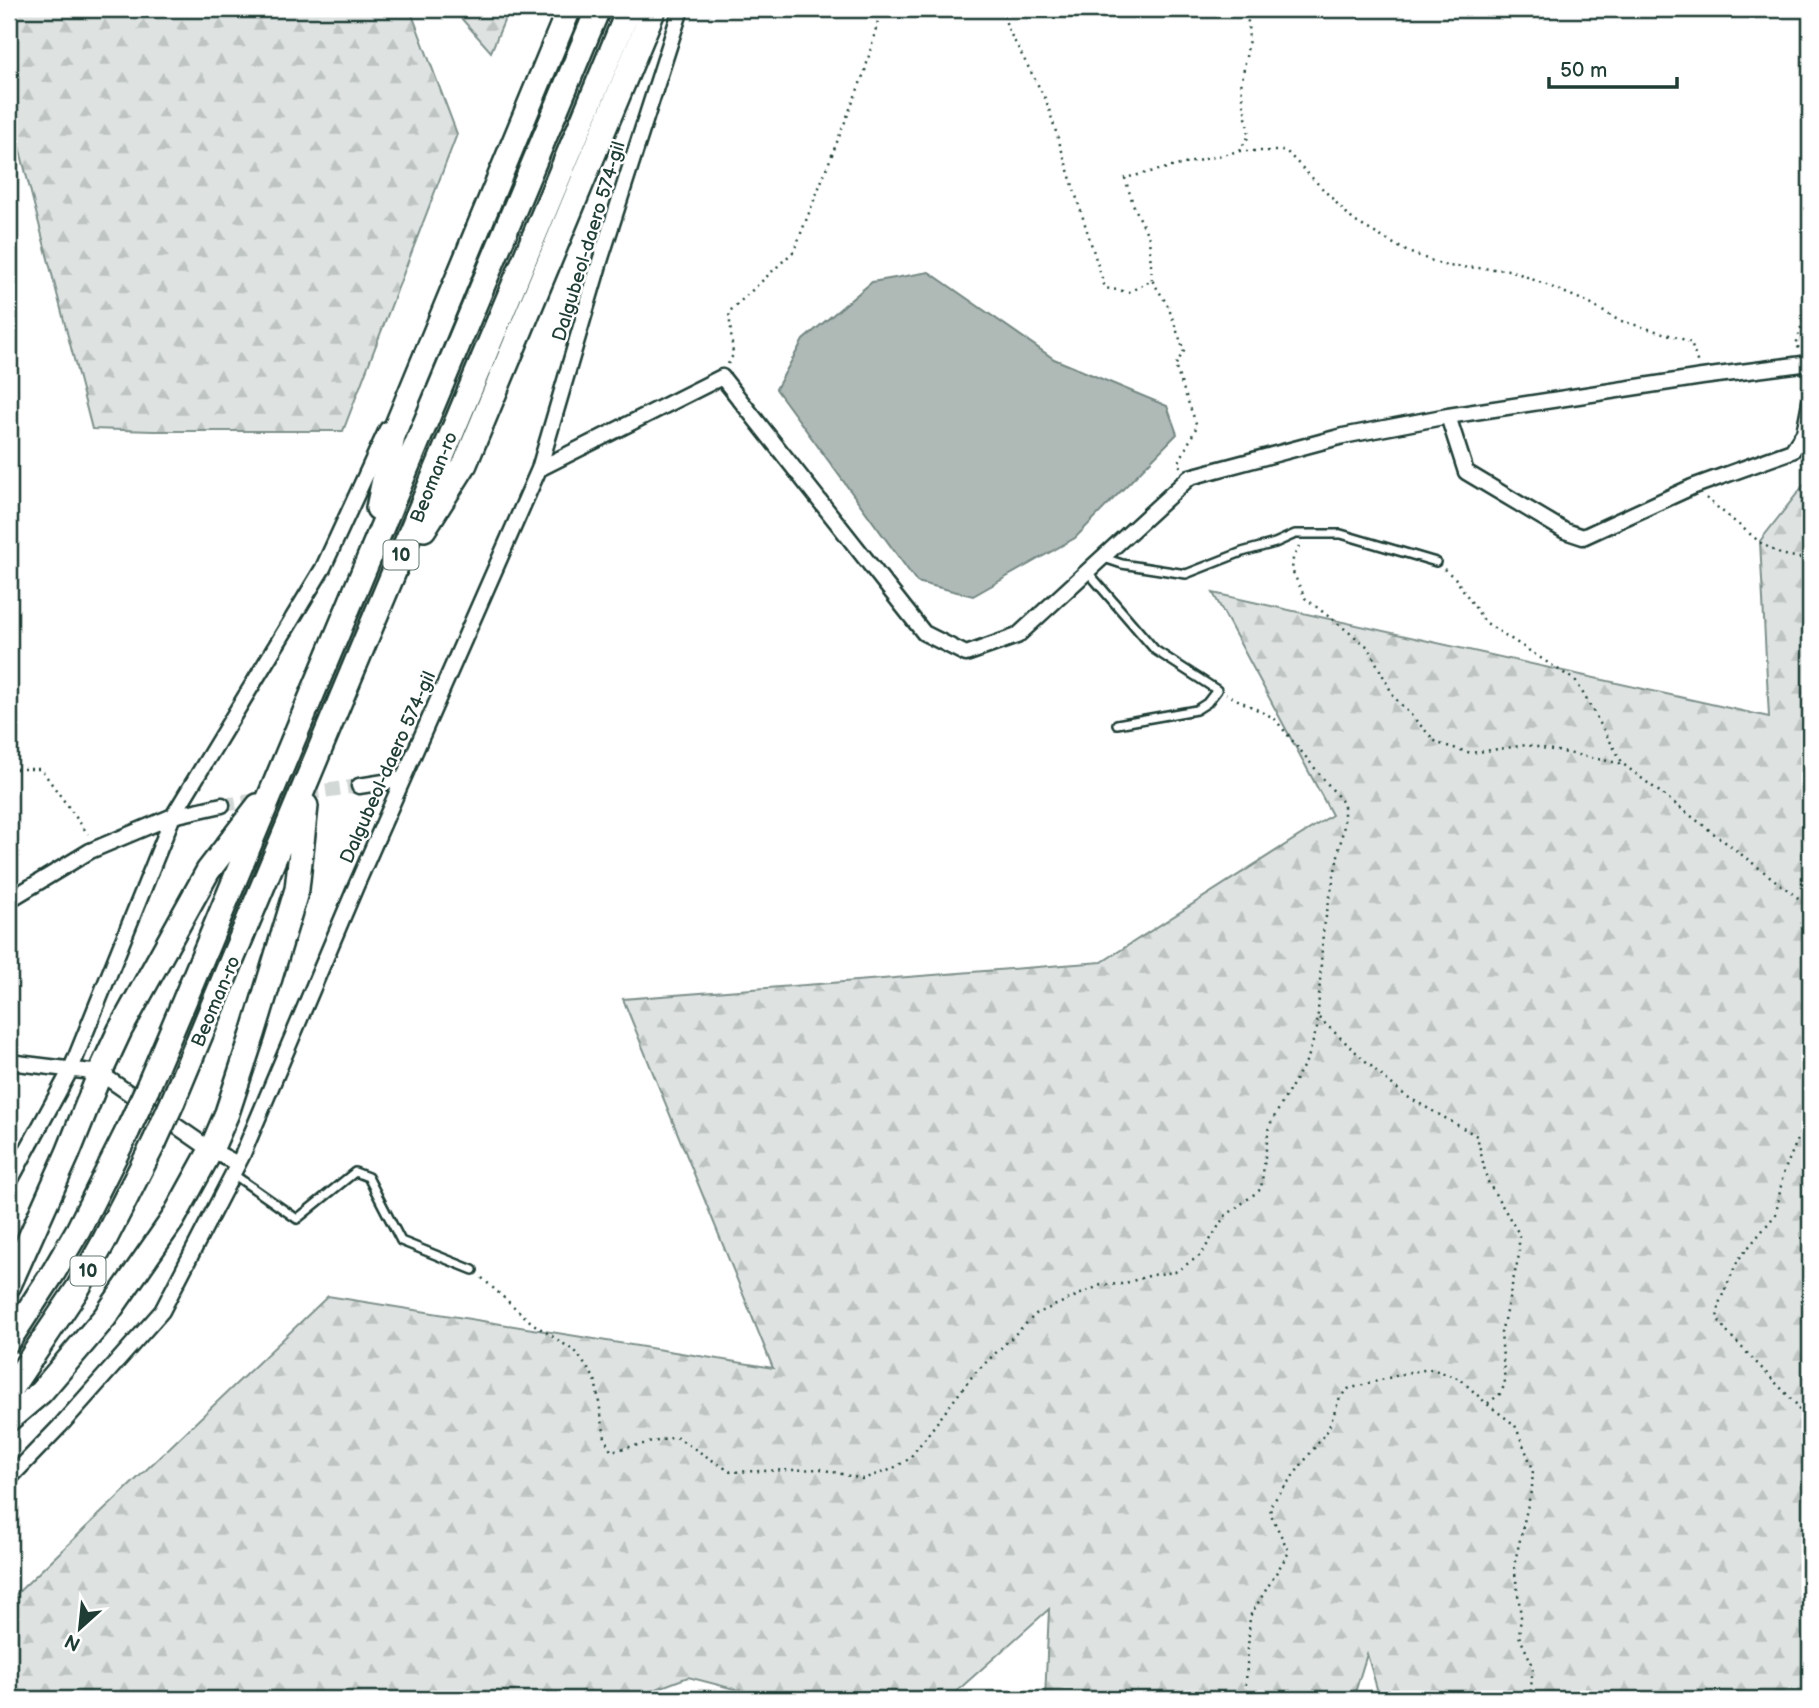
<svg xmlns="http://www.w3.org/2000/svg" width="1819" height="1708" viewBox="0 0 1819 1708" font-family="'Balsamiq Sans',sans-serif">
  <defs>
    <pattern id="forest-firs" width="22" height="20" patternUnits="userSpaceOnUse" patternTransform="scale(1.75)"><rect width="22" height="20" fill="#dee3e2"/><path d="M5 1l3.5 6h-7zM16 11l3.5 6h-7z" fill="#bec4c2"/></pattern>
  </defs>
  <rect width="100%" height="100%" fill="#fff"/>
  <filter id="ink" filterUnits="userSpaceOnUse"><feTurbulence type="fractalNoise" baseFrequency=".0143" numOctaves="2"/><feDisplacementMap in="SourceGraphic" scale="14" xChannelSelector="R" yChannelSelector="G"/><feConvolveMatrix kernelMatrix="1 2 1 2 8 2 1 2 1" color-interpolation-filters="sRGB"/></filter>
  <g filter="url(#ink)">
    <!-- forest -->
    <path fill="url(#forest-firs)" stroke="#7e908b" stroke-width="2" d="M 9,9 L 410,9 L 457,134 L 343,431 L 153,431 L 92,429 L 15,131 L 9,524 Z
      M 453,9 L 509,9 L 491,52 Z
      M 1810,477 L 1810,1699 L 1380,1699 L 1367,1654 L 1353,1699 L 1045,1699 L 1049,1609 L 948,1699 L 773,1699 L 688,1677 L 630,1699 L 9,1699 L 9,1601 L 328,1296 L 773,1368 L 623,999 L 1102,962 L 1332,815 L 1213,593 L 1769,717 L 1760,541 Z"/>
    <!-- water -->
    <path fill="#afbab7" stroke="#758883" stroke-width="2" d="M 929,272 L 1054,359 L 1167,406 L 1177,434 L 1075,538 L 973,596 L 917,582 L 776,389 L 803,340 L 872,282 Z"/>
    <g fill="none" stroke-linecap="round" stroke-linejoin="round">
      <!-- minor-tunnel -->
      <path stroke="#d2d8d6" stroke-width="14" stroke-dasharray="14 7" stroke-linecap="butt" d="M 222,805 L 359,786"/>
      <defs>
        <path id="service" d="M 1104,558 L 1122,564 L 1186,574 L 1242,552 L 1275,543 L 1295,534 L 1341,534 L 1436,562
          M 1087,571 L 1155,650 L 1217,690 L 1207,703 L 1196,710 L 1117,724
          M 233,1174 L 297,1219 L 355,1172 L 368,1177 L 401,1241 L 473,1270"/>
        <path id="minor" d="M 1448,416 L 1466,472 L 1565,531 L 1583,537 L 1692,487 L 1792,451 L 1804,433 L 1810,402
          M 539,469 L 722,377 L 924,633 L 966,654 L 1017,636 L 1190,477 L 1343,436 L 1448,416 L 1702,377 L 1810,363
          M 359,786 L 403,779
          M 222,805 L 173,816 L 323,568 L 387,429
          M 9,900 L 90,851 L 173,816
          M 9,1062 L 100,1073 L 211,1150 L 238,1164
          M 9,1183 L 71,1069 L 173,816
          M 9,1479 L 60,1426 L 162,1311 L 242,1156 L 356,886 L 539,469 L 601,258 L 681,9"/>
        <path id="trunk" d="M 378,508 L 394,432 L 569,9
          M 424,529 L 465,464 L 654,9
          M 147,1089 C 300,730 446,368 598,9
          M 173,1101 C 328,738 475,372 629,9
          M 9,1285 L 68,1153 L 100,1073 L 120,1030 L 208,871 L 258,806
          M 9,1340 L 53,1273 L 78,1230 L 128,1130
          M 9,1391 L 78,1288 L 103,1243 L 154,1143
          M 9,1419 L 41,1392 L 105,1317 L 173,1219 L 211,1150 L 227,1113 L 253,1034 L 297,889 L 306,806"/>
      </defs>
      <!-- service casing -->
      <use href="#service" stroke="#1f3d34" stroke-width="12"/>
      <!-- minor casing -->
      <use href="#minor" stroke="#1f3d34" stroke-width="19"/>
      <!-- trunk casing -->
      <use href="#trunk" stroke="#1f3d34" stroke-width="28"/>
      <!-- path -->
      <path stroke="#1f3d34" stroke-width="2.5" stroke-dasharray="2 5" stroke-linecap="butt" d="M 1001,9 L 1009,31 L 1046,100 L 1105,288 L 1129,292 L 1152,280 L 1168,306 L 1184,351 L 1175,366 L 1197,426 L 1178,464 L 1181,467
        M 1239,151 L 1249,136 L 1241,86 L 1249,39 L 1247,9
        M 1152,280 L 1149,238 L 1133,204 L 1125,178 L 1239,151 L 1286,151 L 1354,221 L 1408,252 L 1446,266 L 1510,270 L 1585,301 L 1618,320 L 1680,338 L 1691,343 L 1698,364
        M 1799,348 L 1796,345 L 1810,296
        M 728,364 L 733,355 L 729,312 L 794,251 L 865,71 L 881,9
        M 1706,498 L 1761,543 L 1780,554 L 1810,560
        M 1299,546 L 1293,558 L 1292,570 L 1305,598 L 1368,647 L 1394,697 L 1437,743 L 1471,753 L 1527,745 L 1623,764
        M 1444,569 L 1455,578 L 1485,622 L 1576,681 L 1623,764 L 1806,904 L 1810,910
        M 9,769 L 41,769 L 88,834
        M 1319,1018 L 1383,1077 L 1406,1096 L 1477,1136 L 1487,1180 L 1519,1234 L 1519,1255 L 1501,1333 L 1505,1384 L 1500,1394 L 1487,1404
        M 1810,1123 L 1800,1134 L 1783,1174 L 1776,1214 L 1738,1260 L 1720,1301 L 1717,1318 L 1727,1332 L 1798,1406 L 1810,1456
        M 482,1278 L 532,1323 L 576,1352 L 595,1379 L 605,1438 L 611,1451 L 676,1437 L 731,1472 L 821,1469 L 862,1479 L 890,1470 L 909,1459 L 974,1374 L 1036,1314 L 1101,1285 L 1122,1284 L 1152,1275 L 1175,1272 L 1201,1255 L 1224,1217 L 1261,1189 L 1269,1126 L 1308,1058 L 1317,1028 L 1323,932 L 1344,825 L 1344,804 L 1274,718 L 1226,694
        M 1245,1699 L 1250,1616 L 1289,1552 L 1271,1515 L 1270,1506 L 1328,1430 L 1340,1397 L 1348,1389 L 1410,1372 L 1432,1369 L 1460,1379 L 1487,1404 L 1515,1425 L 1533,1469 L 1532,1487 L 1514,1566 L 1521,1616 L 1519,1636 L 1533,1666 L 1530,1699"/>
      <!-- service -->
      <use href="#service" stroke="#fff" stroke-width="7"/>
      <!-- minor -->
      <use href="#minor" stroke="#fff" stroke-width="14"/>
      <!-- trunk -->
      <use href="#trunk" stroke="#fff" stroke-width="23"/>
      <defs>
        <path id="trunk-bridge" d="M 128,1130 L 147,1089
          M 154,1143 L 173,1101"/>
      </defs>
      <!-- trunk-bridge casing -->
      <use href="#trunk-bridge" stroke="#1f3d34" stroke-width="28" stroke-linecap="butt"/>
      <!-- trunk-bridge -->
      <use href="#trunk-bridge" stroke="#fff" stroke-width="23"/>
    </g>
  </g>
  <g text-anchor="middle" stroke-width="5" stroke-linejoin="round" paint-order="stroke">
    <!-- shield labels -->
    <g fill="#fff" stroke="#627771" stroke-width="2">
      <rect x="383.5" y="540.5" width="35" height="29" rx="5"/>
      <rect x="70.5" y="1256.5" width="35" height="29" rx="5"/>
    </g>
    <g font-size="18" font-weight="bold" fill="#1f3d34">
      <text x="401" y="561">10</text>
      <text x="88" y="1277">10</text>
    </g>
    <!-- street labels -->
    <g font-size="19" fill="#1f3d34" stroke="#fff">
      <text transform="translate(588 241) rotate(-73)" y="7">Dalgubeol-daero 574-gil</text>
      <text transform="translate(433 477) rotate(-68)" y="7">Beoman-ro</text>
      <text transform="translate(387 767) rotate(-66)" y="7">Dalgubeol-daero 574-gil</text>
      <text transform="translate(215 1001) rotate(-67)" y="7">Beoman-ro</text>
    </g>
  </g>
  <!-- margin -->
  <rect width="1819" height="1708" fill="none" stroke="#fff" stroke-width="35"/>
  <rect x="18" y="18" width="1784" height="1673" fill="none" stroke="#1f3d34" stroke-width="2.5" filter="url(#ink)"/>
  <!-- north arrow -->
  <g transform="translate(80 1628) rotate(207)" stroke="#ffffff" stroke-width="5" paint-order="stroke">
  <path d="M0-5L12 26L0 18L-12 26Z" fill="#1f3d34"/>
  <text y="-10" font-size="19" font-weight="bold" text-anchor="middle" fill="#1f3d34">N</text>
  </g>
  <!-- scale -->
  <path d="M1549 77v10h128v-10" fill="none" stroke="#1f3d34" stroke-width="3.5"/>
  <text x="1560" y="77" font-size="21" fill="#1f3d34" stroke="#ffffff" stroke-width="5" paint-order="stroke">50 m</text>
</svg>
